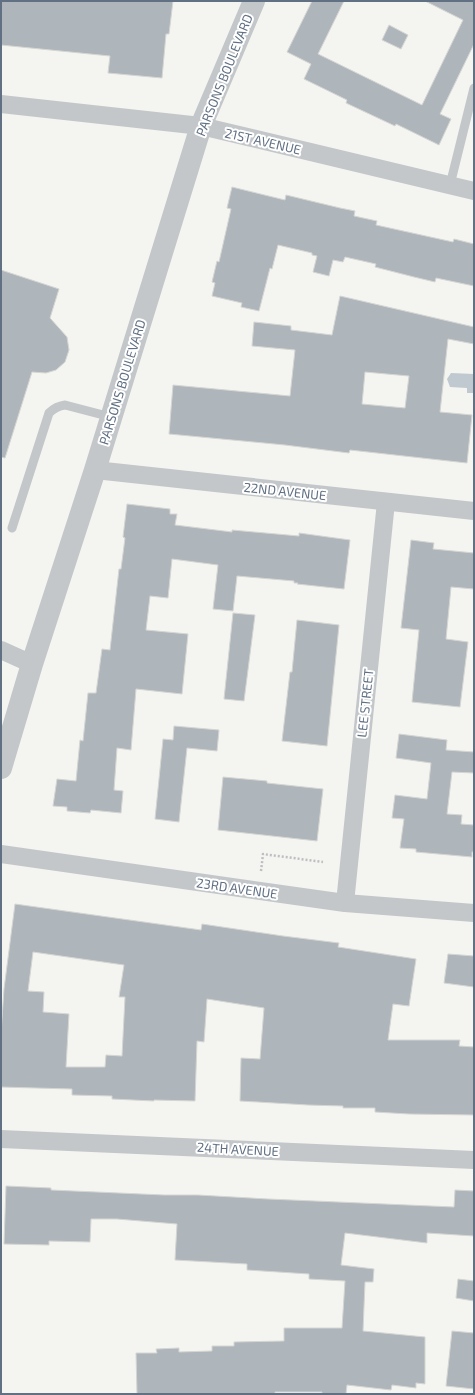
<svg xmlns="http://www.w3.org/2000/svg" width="475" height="1395" viewBox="0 0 475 1395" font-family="'Exo 2',sans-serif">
  <rect width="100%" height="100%" fill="#f4f5f0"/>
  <!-- water -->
  <path fill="#bfc9cf" d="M 451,373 L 474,374 L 474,393 L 467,393 L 467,388 L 450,387 L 447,379 Z"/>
  <!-- building -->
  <path fill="#aeb5bb" stroke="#d5d6d3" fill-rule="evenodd" d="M 1,1 L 173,1 L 169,34 L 166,34 L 162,78 L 108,73 L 110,56 L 1,45 Z
    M 312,1 L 344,1 L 318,54 L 422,105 L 463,20 L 425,1 L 474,1 L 474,44 L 440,114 L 451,119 L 439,145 L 396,124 L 395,126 L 346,103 L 347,100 L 304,79 L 311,64 L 287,52 Z
    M 389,25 L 408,35 L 401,49 L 382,40 Z
    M 232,187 L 285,200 L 286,195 L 340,208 L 355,211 L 354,216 L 377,221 L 376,225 L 453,242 L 454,239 L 474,244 L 474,286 L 436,278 L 435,282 L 414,277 L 375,267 L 376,264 L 345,257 L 343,262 L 333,260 L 329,276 L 313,272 L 317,256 L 312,255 L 312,253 L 278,245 L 272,269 L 270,268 L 259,311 L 241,307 L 242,303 L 212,296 L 215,283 L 212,282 L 217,261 L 219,262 L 231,209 L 227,208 Z
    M 1,270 L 59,289 L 50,318 L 67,337 L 69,350 L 65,362 L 56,370 L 46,373 L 32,372 L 5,458 L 1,457 Z
    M 340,296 L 474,327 L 474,344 L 448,339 L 440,412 L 472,415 L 467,463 L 350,450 L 349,453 L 285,445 L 169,434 L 173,385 L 290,396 L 295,350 L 252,346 L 254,322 L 291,326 L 291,330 L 332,335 ZM 365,372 L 409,376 L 405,408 L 362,404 Z
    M 127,504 L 170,509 L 170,514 L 177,514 L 175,525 L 232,532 L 232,530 L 299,536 L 299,533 L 350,540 L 344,589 L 297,584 L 298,583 L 294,583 L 294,581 L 237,576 L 233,611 L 213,609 L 218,565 L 172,559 L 168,598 L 150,596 L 146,630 L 188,634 L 182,694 L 136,689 L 131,750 L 117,748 L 114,790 L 123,791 L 121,813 L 91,810 L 90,813 L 67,811 L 67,807 L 53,806 L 57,779 L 76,781 L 80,740 L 83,741 L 88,693 L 96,693 L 102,649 L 110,650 L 119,569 L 121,569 L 125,538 L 123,537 Z
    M 411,540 L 434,543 L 433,549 L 474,553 L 474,589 L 451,587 L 446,639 L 468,642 L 460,707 L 412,702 L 419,630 L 401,628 Z
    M 233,613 L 255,615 L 244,701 L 224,699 Z
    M 297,620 L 339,625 L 327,746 L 282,741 L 290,672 L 292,672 Z
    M 174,726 L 219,730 L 217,751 L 187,748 L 179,822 L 155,819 L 163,739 L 173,740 Z
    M 399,734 L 447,740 L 446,750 L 474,752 L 474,773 L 452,772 L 447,814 L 462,815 L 461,824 L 474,825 L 474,852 L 472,852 L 472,857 L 416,852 L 416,849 L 400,848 L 404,819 L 392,818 L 395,795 L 427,799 L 431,763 L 396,758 Z
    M 223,777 L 267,781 L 267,783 L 323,789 L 317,841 L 218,830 Z
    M 15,904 L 201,930 L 202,924 L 283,936 L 339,943 L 338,947 L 416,959 L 409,1006 L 393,1004 L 388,1040 L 460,1040 L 459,1046 L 474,1047 L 474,1115 L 409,1114 L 375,1112 L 375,1108 L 343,1108 L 343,1106 L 308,1105 L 240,1101 L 241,1058 L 260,1059 L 264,1008 L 207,999 L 204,1042 L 197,1041 L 195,1101 L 154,1100 L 154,1101 L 112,1099 L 112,1096 L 72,1095 L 72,1089 L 1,1087 L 1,1034 L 4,989 ZM 33,952 L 124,965 L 119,997 L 125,997 L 122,1056 L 106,1055 L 105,1067 L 66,1067 L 69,1014 L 43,1012 L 44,992 L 28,991 Z
    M 448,954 L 474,956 L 474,987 L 444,983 Z
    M 6,1186 L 51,1188 L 51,1190 L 164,1195 L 198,1195 L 268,1199 L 454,1207 L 455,1190 L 474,1191 L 474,1236 L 427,1233 L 427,1243 L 345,1233 L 341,1265 L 374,1269 L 373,1282 L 365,1282 L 363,1331 L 425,1337 L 425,1384 L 416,1383 L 416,1388 L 392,1385 L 391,1390 L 347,1385 L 346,1394 L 322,1394 L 322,1392 L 275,1392 L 275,1394 L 137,1394 L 136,1353 L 157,1353 L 156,1349 L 179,1348 L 179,1352 L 212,1351 L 212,1346 L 234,1346 L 234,1342 L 284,1341 L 284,1328 L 342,1328 L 345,1281 L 309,1279 L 309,1274 L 247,1270 L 247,1264 L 175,1260 L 177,1224 L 117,1219 L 91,1219 L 90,1242 L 49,1241 L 49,1245 L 4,1244 Z
    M 458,1279 L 474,1281 L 474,1301 L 456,1298 Z
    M 452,1331 L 474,1333 L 474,1389 L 446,1386 Z"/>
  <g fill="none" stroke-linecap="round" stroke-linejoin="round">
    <!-- path -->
    <path stroke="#bdbec1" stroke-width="2.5" stroke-dasharray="2 2" stroke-linecap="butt" d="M 261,871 L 263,854 L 323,862"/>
    <!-- service -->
    <path stroke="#c3c7ca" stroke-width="9" d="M 450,185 L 474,88
      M 12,528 L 49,413 C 54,408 58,406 65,405 L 111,417"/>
    <!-- minor -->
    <path stroke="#c3c7ca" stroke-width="18" d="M 1,104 L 201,126 L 474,191
      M 95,470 L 474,511
      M 1,650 L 32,664
      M 1,854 L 345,903 L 474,913
      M 345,903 L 386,502
      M 1,1139 L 474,1160"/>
    <!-- tertiary -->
    <path stroke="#c3c7ca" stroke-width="22" d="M 1,768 L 32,664 L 95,470 L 201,126 L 254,1"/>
  </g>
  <g text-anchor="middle" stroke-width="4" stroke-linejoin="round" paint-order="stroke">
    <!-- street labels -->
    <g font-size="13" fill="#617183" stroke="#fff">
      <text transform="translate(224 75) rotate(-68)" y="5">PARSONS BOULEVARD</text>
      <text transform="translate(263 141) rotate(13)" y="5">21ST AVENUE</text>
      <text transform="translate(122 382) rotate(-73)" y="5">PARSONS BOULEVARD</text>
      <text transform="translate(285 491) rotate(6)" y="5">22ND AVENUE</text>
      <text transform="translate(365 703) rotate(-84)" y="5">LEE STREET</text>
      <text transform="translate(237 888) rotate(8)" y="5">23RD AVENUE</text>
      <text transform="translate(238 1149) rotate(3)" y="5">24TH AVENUE</text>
    </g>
  </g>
  <!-- border -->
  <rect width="475" height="1395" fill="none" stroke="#617183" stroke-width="4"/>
</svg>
